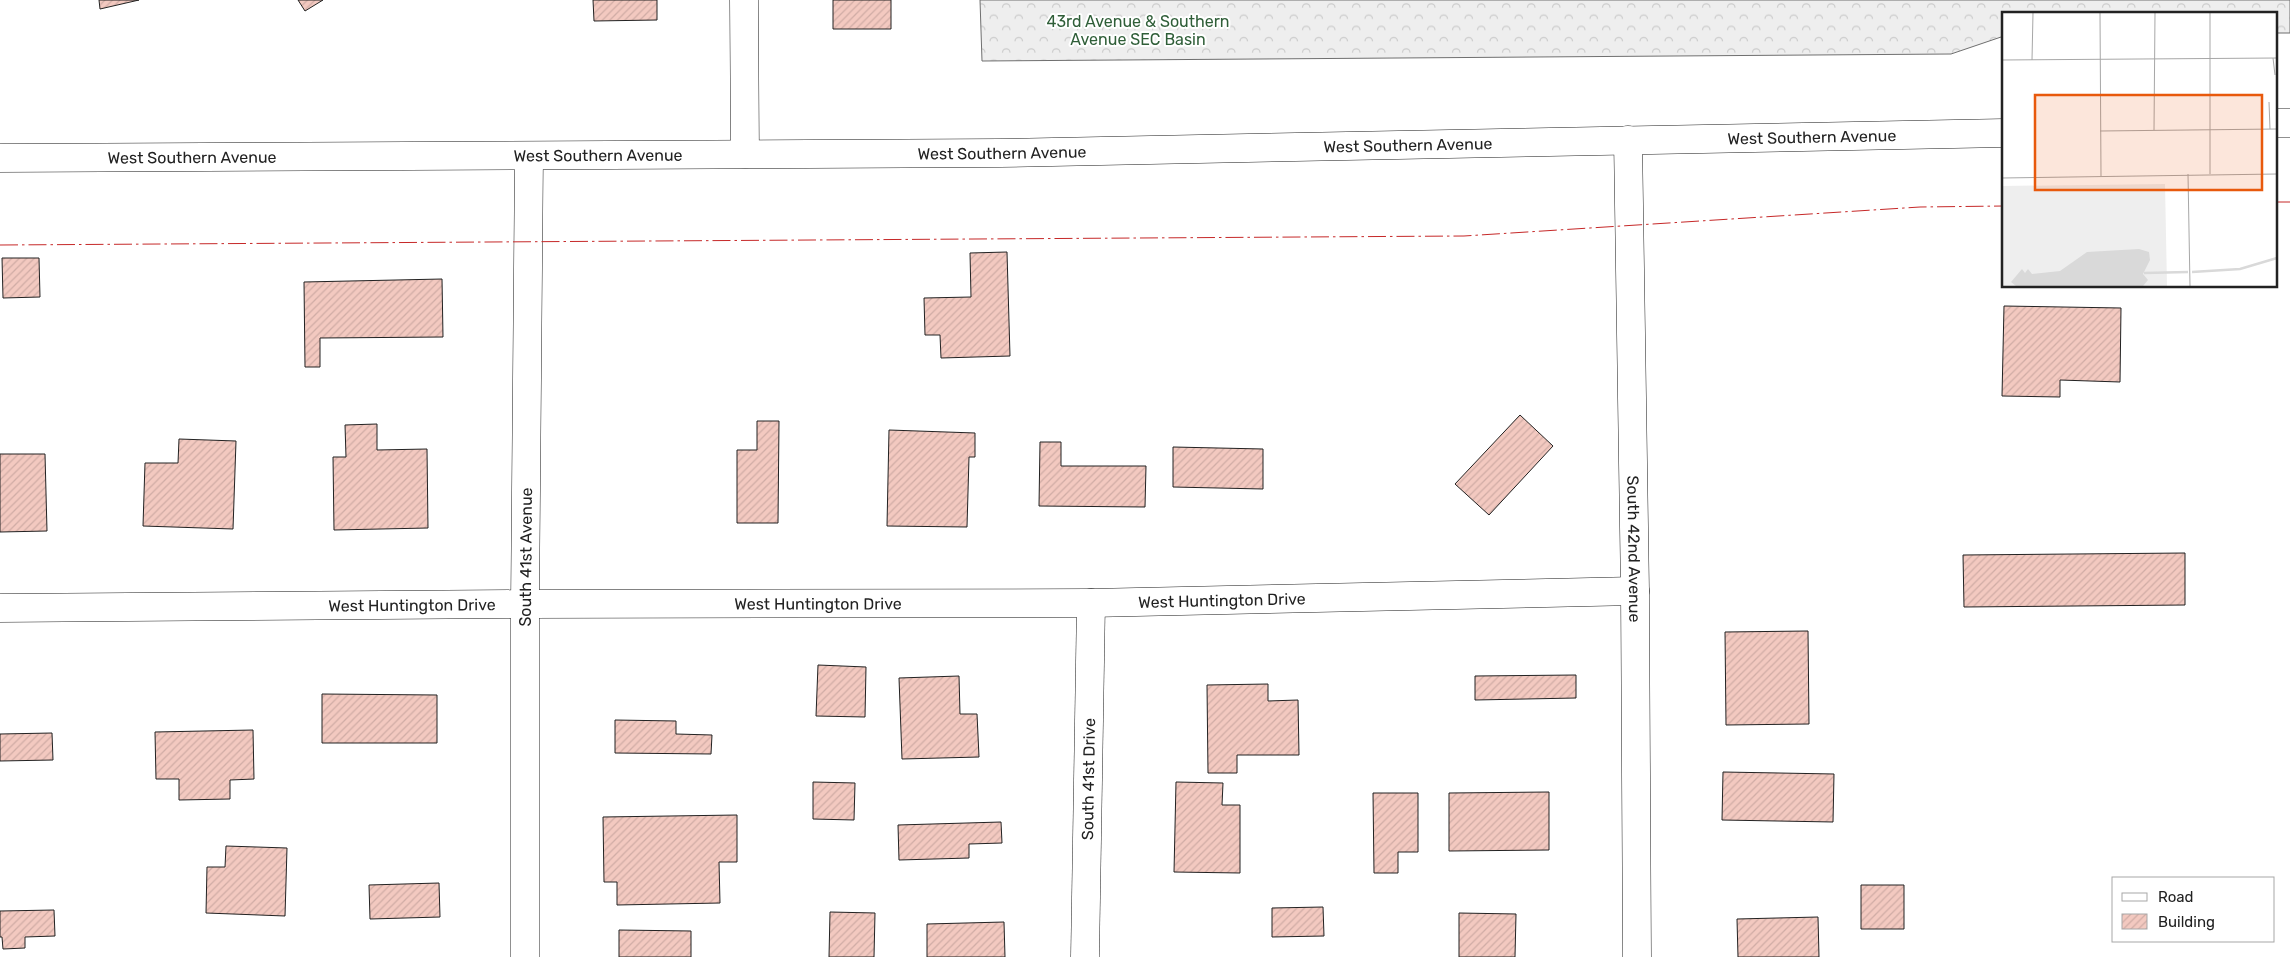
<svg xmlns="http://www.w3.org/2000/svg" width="2290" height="957" viewBox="0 0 2290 957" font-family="Rubik,sans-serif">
  <defs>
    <pattern id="forest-crowns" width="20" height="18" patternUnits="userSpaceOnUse" patternTransform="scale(1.25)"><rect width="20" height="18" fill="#eee"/><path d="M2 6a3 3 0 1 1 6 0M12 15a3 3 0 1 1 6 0" fill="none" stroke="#ccc"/></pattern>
    <pattern id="building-hatch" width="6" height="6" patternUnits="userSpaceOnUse" patternTransform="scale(1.25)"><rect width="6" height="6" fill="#f3c9c0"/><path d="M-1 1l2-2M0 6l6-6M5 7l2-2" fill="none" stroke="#d0aca5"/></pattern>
  </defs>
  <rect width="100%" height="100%" fill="#fff"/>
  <!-- forest -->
  <path fill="url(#forest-crowns)" stroke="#6f6f6f" d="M 980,0 L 2290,0 L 2290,33 L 2276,33 L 2276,14 L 2004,14 L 2004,36 L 1951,54 L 982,61 Z"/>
  <!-- building -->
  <path fill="url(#building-hatch)" stroke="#222" d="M 99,0 L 139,0 L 100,9 Z
    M 298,0 L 323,0 L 305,11 Z
    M 593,0 L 657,0 L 657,20 L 594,21 Z
    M 833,0 L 891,0 L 891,29 L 833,29 Z
    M 1007,252 L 1010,356 L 941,358 L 940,335 L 925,335 L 924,298 L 971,297 L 970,253 Z
    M 2,258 L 39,258 L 40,297 L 3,298 Z
    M 442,279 L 443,337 L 320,338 L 320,367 L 305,367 L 304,282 Z
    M 2004,306 L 2121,308 L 2120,382 L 2060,380 L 2060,397 L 2002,396 Z
    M 1520,415 L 1553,446 L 1489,515 L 1455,484 Z
    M 757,421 L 779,421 L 778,523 L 737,523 L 737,450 L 757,450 Z
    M 377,424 L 377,450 L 427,449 L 428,528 L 334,530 L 333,457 L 346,457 L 345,425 Z
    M 889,430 L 975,433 L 975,457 L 969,457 L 967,527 L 887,526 Z
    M 179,439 L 236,441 L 233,529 L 143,526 L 145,463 L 178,463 Z
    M 1040,442 L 1061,442 L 1061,466 L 1146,466 L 1145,507 L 1039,506 Z
    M 1173,447 L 1263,449 L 1263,489 L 1173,487 Z
    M 0,454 L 45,454 L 47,531 L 0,532 Z
    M 2185,553 L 2185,605 L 1964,607 L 1963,555 Z
    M 1808,631 L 1809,724 L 1726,725 L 1725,632 Z
    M 818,665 L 866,667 L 865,717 L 816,716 Z
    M 1576,675 L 1576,698 L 1475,700 L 1475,676 Z
    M 959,676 L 960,714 L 977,714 L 979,757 L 902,759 L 899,678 Z
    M 1268,684 L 1268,701 L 1298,700 L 1299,755 L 1237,755 L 1237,773 L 1208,773 L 1207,685 Z
    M 322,694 L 437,695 L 437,743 L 322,743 Z
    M 615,720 L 676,721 L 676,734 L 712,735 L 711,754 L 615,753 Z
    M 253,730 L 254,779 L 230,780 L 230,799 L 179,800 L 179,779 L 156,779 L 155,732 Z
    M 52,733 L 53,760 L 0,761 L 0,734 Z
    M 1723,772 L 1834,774 L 1833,822 L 1722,820 Z
    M 813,782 L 855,783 L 854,820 L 813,819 Z
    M 1176,782 L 1223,783 L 1222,805 L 1240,805 L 1240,873 L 1174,872 Z
    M 1549,792 L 1549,850 L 1449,851 L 1449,793 Z
    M 1373,793 L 1418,793 L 1418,852 L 1398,852 L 1398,873 L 1374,873 Z
    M 737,815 L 737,862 L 719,862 L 720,903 L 617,905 L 617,882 L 604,882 L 603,817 Z
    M 1001,822 L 1002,843 L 969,844 L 969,858 L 899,860 L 898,825 Z
    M 226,846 L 287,848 L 285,916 L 206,913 L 207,867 L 225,867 Z
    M 439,883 L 440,917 L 370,919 L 369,885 Z
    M 1861,885 L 1904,885 L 1904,929 L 1861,929 Z
    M 1323,907 L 1324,936 L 1272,937 L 1272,908 Z
    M 54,910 L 55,936 L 25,937 L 25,948 L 3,949 L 2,937 L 0,937 L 0,911 Z
    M 830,912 L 875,913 L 874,957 L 829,957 Z
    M 1459,913 L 1516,914 L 1515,957 L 1459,957 Z
    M 1818,917 L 1819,957 L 1738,957 L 1737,919 Z
    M 1004,922 L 1005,957 L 927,957 L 927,924 Z
    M 619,930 L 691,931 L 691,957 L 619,957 Z"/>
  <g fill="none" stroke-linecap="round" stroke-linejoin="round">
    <defs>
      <g id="minor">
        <path d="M 744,0 L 745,154"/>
        <path id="s1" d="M 1628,140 L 1635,591 L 1637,957"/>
        <path id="s2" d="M 0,608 L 525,604 L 1091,603 L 1635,591"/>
        <path id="s3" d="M 525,957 L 525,604 L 529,156"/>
        <path id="s4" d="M 1085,957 L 1091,603"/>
      </g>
      <g id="major">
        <path d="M 2276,123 L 2290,123"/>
        <path id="s5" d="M 0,158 L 1000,153 L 2004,133"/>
      </g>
    </defs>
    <!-- minor casing -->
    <use href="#minor" stroke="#222" stroke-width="29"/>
    <!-- major casing -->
    <use href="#major" stroke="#222" stroke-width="29"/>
    <!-- minor -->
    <use href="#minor" stroke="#fff" stroke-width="28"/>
    <!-- major -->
    <use href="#major" stroke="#fff" stroke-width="28"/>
    <!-- power -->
    <path stroke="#c62828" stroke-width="1" stroke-dasharray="18 4 2.5 4" stroke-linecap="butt" d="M 2276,202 L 2290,202
      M 0,245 L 1464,236 L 1920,207 L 2004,206"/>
  </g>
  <g text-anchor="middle" stroke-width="4" stroke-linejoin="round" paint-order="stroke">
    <!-- park labels -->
    <g font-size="16" fill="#2f5e38" stroke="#fff">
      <text x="1138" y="27">43rd Avenue &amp; Southern<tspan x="1138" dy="18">Avenue SEC Basin</tspan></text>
    </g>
    <!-- street labels -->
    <g font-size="16" fill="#222" stroke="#fff">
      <text dy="6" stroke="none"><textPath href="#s5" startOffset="1812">West Southern Avenue</textPath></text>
      <text dy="6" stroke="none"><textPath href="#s5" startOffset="1408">West Southern Avenue</textPath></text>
      <text dy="6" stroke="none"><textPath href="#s5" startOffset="1002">West Southern Avenue</textPath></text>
      <text dy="6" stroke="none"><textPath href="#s5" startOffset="598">West Southern Avenue</textPath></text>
      <text dy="6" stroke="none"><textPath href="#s5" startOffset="192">West Southern Avenue</textPath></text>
      <text dy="6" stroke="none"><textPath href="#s1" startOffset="409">South 42nd Avenue</textPath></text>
      <text dy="6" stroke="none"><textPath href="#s3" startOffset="400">South 41st Avenue</textPath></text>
      <text dy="6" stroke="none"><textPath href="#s2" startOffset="1222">West Huntington Drive</textPath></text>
      <text dy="6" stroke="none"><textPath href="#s2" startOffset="818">West Huntington Drive</textPath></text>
      <text dy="6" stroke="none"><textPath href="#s2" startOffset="412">West Huntington Drive</textPath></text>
      <text dy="6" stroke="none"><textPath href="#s4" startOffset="178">South 41st Drive</textPath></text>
    </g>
  </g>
  <!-- overview -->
  <g transform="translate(2002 12)">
    <rect width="275" height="275" fill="#fff"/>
    <path d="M 163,172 L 165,274 L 0,274 L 0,174 Z" fill="#eee"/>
    <path d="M 137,237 L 147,240 L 148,248 L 141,262 L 146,268 L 141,274 L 14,274 L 9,270 L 20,257 L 23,261 L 26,257 L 30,262 L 58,259 L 85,240 Z" fill="#d9d9d9"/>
    <path fill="none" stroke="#d9d9d9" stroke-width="2.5" d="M 190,260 L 238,257 L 275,246M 142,261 L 186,260"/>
    <path fill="none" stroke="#a7a7a7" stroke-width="1" d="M 98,1 L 99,164M 271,46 L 273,63M 0,48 L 275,46M 30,48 L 31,1M 267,90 L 268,117M 152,118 L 153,1M 98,119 L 275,117M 186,162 L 188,274M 208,162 L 208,1M 0,166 L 275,162"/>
    <path fill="#e8590c" fill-opacity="0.15" stroke="#e8590c" stroke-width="2.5" d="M 33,83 L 260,83 L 260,178 L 33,178 Z"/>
    <rect width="275" height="275" fill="none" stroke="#222" stroke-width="2.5"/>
  </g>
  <!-- legend -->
  <rect x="2112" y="877" width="162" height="65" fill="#ffffff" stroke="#a7a7a7"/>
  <rect x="2122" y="893" width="25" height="8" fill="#ffffff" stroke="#a7a7a7"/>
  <text x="2158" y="902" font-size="15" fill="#222222">Road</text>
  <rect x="2122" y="914" width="25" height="15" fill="url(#building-hatch)" stroke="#a7a7a7"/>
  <text x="2158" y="927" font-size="15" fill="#222222">Building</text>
</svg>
